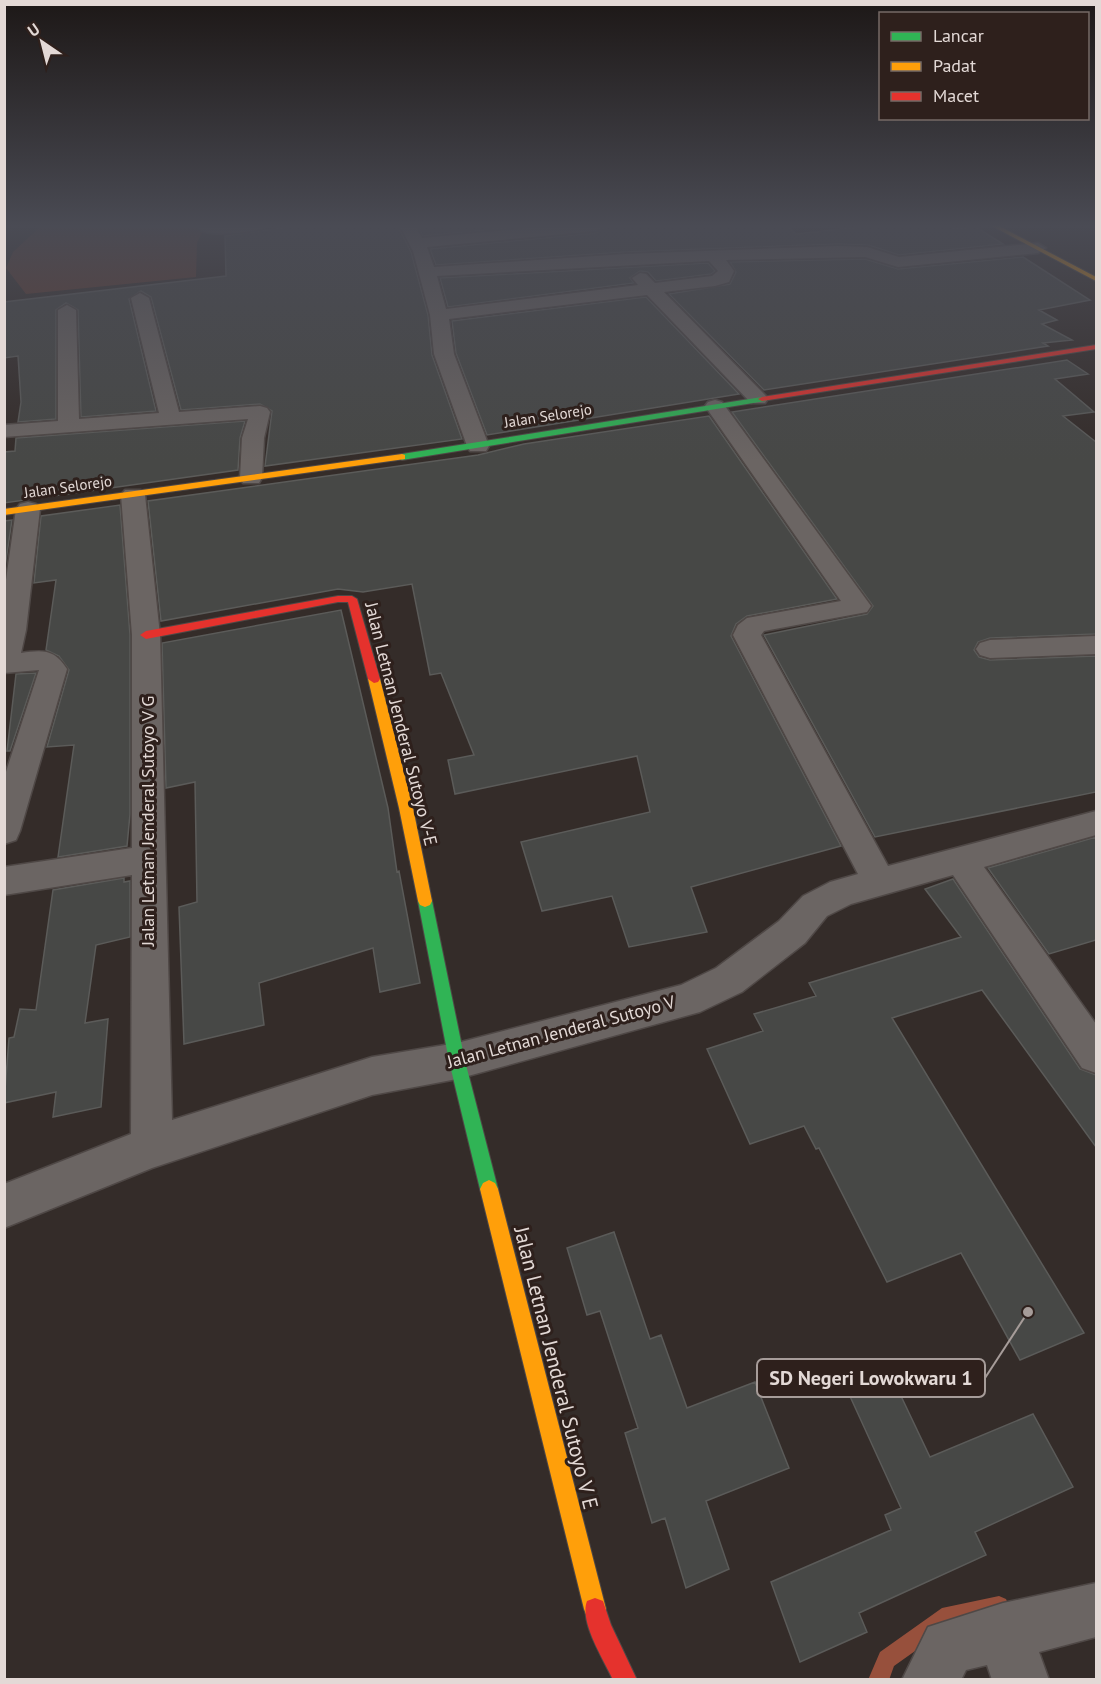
<svg xmlns="http://www.w3.org/2000/svg" width="1101" height="1684" viewBox="0 0 1101 1684" font-family="'PT Sans',sans-serif">
  <rect width="100%" height="100%" fill="#342c29"/>
  <!-- green -->
  <path fill="#62382c" d="M 41,226 L 205,226 L 197,243 L 196,277 L 26,294 L 6,268 L 13,252 Z"/>
  <g fill="none" stroke-linecap="round" stroke-linejoin="round">
    <!-- stream -->
    <path fill="#97503c" fill-rule="evenodd" d="M 999,1596 L 1006,1599 L 1009,1606 L 1006,1613 L 953,1624 L 894,1666 L 889,1680 L 868,1680 L 880,1652 L 942,1608 Z"/>
  </g>
  <!-- building -->
  <path fill="#474846" stroke="#5b5b59" stroke-width="1.5" d="M 297,226 L 398,226 L 411,252 L 428,315 L 432,355 L 462,439 L 265,466 L 272,411 L 260,404 L 181,410 L 151,297 L 141,291 L 129,299 L 156,411 L 81,417 L 78,310 L 66,303 L 56,310 L 56,419 L 18,422 L 21,402 L 18,356 L 4,358 L 4,302 L 226,276 L 225,236 Z
    M 435,226 L 530,226 L 423,236 L 418,227 Z
    M 606,226 L 788,226 L 796,234 L 869,226 L 949,226 L 954,229 L 976,227 L 1003,244 L 899,255 L 868,245 L 838,244 L 625,252 L 436,265 L 430,249 L 596,233 Z
    M 1023,257 L 1090,300 L 1039,310 L 1057,320 L 1042,324 L 1072,340 L 1043,343 L 1048,346 L 764,390 L 669,294 L 730,284 L 736,272 L 730,262 L 865,259 L 898,269 Z
    M 708,263 L 715,271 L 711,274 L 656,281 L 648,272 L 640,271 L 630,278 L 634,283 L 448,307 L 440,278 Z
    M 646,297 L 739,394 L 487,435 L 456,353 L 452,321 Z
    M 1067,360 L 1088,374 L 1055,379 L 1094,412 L 1063,416 L 1096,442 L 1096,634 L 990,638 L 978,642 L 974,650 L 979,657 L 990,660 L 1096,656 L 1096,792 L 875,837 L 764,635 L 867,614 L 873,606 L 732,412 Z
    M 709,416 L 837,599 L 747,616 L 736,624 L 731,636 L 841,846 L 691,887 L 707,932 L 629,947 L 612,896 L 542,911 L 521,842 L 650,812 L 637,756 L 455,794 L 448,760 L 474,755 L 441,673 L 430,675 L 412,584 L 363,592 L 338,589 L 161,621 L 148,501 L 478,455 L 524,444 Z
    M 245,421 L 240,438 L 238,470 L 4,503 L 4,452 L 15,451 L 16,438 Z
    M 120,505 L 130,635 L 130,814 L 127,846 L 58,857 L 74,745 L 47,747 L 69,670 L 59,656 L 46,650 L 56,580 L 34,583 L 41,516 Z
    M 12,520 L 4,574 L 4,521 Z
    M 341,610 L 388,808 L 397,872 L 399,871 L 420,983 L 380,992 L 373,948 L 259,983 L 264,1025 L 184,1044 L 179,907 L 197,902 L 195,782 L 166,788 L 162,643 Z
    M 36,673 L 10,751 L 7,751 L 16,674 Z
    M 1096,837 L 1096,940 L 1049,954 L 988,868 Z
    M 124,878 L 124,882 L 130,881 L 130,937 L 96,945 L 85,1023 L 108,1019 L 101,1107 L 53,1117 L 56,1092 L 4,1103 L 9,1038 L 14,1037 L 20,1009 L 36,1010 L 53,890 Z
    M 953,879 L 1080,1069 L 1096,1075 L 1096,1147 L 982,990 L 892,1018 L 1084,1333 L 1020,1360 L 961,1253 L 887,1282 L 819,1148 L 816,1149 L 804,1126 L 750,1144 L 707,1049 L 763,1031 L 754,1014 L 816,996 L 809,983 L 961,937 L 925,889 Z
    M 614,1232 L 650,1339 L 661,1335 L 687,1408 L 755,1382 L 789,1468 L 706,1501 L 729,1569 L 686,1588 L 665,1518 L 652,1523 L 625,1433 L 638,1428 L 600,1311 L 587,1315 L 567,1248 Z
    M 891,1375 L 930,1457 L 1033,1414 L 1073,1487 L 975,1532 L 986,1555 L 859,1613 L 867,1632 L 800,1662 L 771,1582 L 891,1530 L 885,1515 L 901,1508 L 848,1392 Z"/>
  <g fill="none" stroke-linecap="round" stroke-linejoin="round">
    <defs>
      <path id="street" d="M 202,226 L 266,226 C 259,233 206,237 199,229 Z
        M 400,226 L 415,226 L 422,238 L 551,226 L 604,226 L 596,231 L 427,247 L 434,267 L 625,254 L 838,246 L 867,247 L 899,257 L 1038,243 L 1046,248 L 1038,253 L 898,267 L 865,257 L 726,260 L 734,271 L 729,282 L 715,286 L 664,292 L 765,395 L 768,399 L 765,403 L 751,403 L 647,295 L 449,319 L 454,354 L 489,446 L 486,451 L 470,451 L 467,446 L 434,354 L 430,315 L 413,251 ZM 709,261 L 718,271 L 712,276 L 655,283 L 646,274 L 640,273 L 632,278 L 638,285 L 446,309 L 437,276 Z
        M 140,293 L 149,298 L 179,412 L 260,406 L 267,408 L 270,412 L 264,438 L 262,478 L 259,483 L 243,483 L 240,478 L 242,438 L 248,419 L 4,437 L 4,425 L 58,421 L 58,310 L 67,305 L 76,310 L 79,419 L 159,413 L 131,298 Z
        M 715,400 L 722,402 L 871,606 L 867,612 L 764,631 L 761,635 L 888,866 L 1096,811 L 1096,835 L 984,867 L 1096,1024 L 1096,1073 L 1082,1068 L 953,875 L 851,904 L 827,916 L 805,943 L 742,992 L 700,1012 L 457,1079 L 372,1095 L 152,1168 L 4,1228 L 4,1184 L 131,1134 L 132,875 L 4,895 L 4,867 L 132,848 L 132,635 L 121,495 L 125,490 L 141,490 L 145,495 L 160,635 L 172,1120 L 372,1057 L 457,1043 L 681,985 L 716,968 L 779,921 L 803,896 L 830,882 L 858,874 L 733,635 L 738,625 L 747,618 L 841,601 L 705,406 L 708,402 Z
        M 28,502 L 36,504 L 40,509 L 26,630 L 21,653 C 43,650 54,649 67,669 L 20,831 L 16,840 L 4,844 L 4,778 L 39,670 L 4,673 L 4,594 L 16,509 L 20,504 Z
        M 1096,636 L 1096,654 L 990,658 L 980,655 L 976,649 L 980,643 L 990,640 Z
        M 1096,1583 L 1096,1637 L 1039,1652 L 1049,1680 L 992,1680 L 987,1665 L 966,1670 L 961,1680 L 902,1680 L 928,1627 L 1003,1603 Z"/>
      <path id="fast" d="M 762,397 L 766,399 L 765,401 L 402,460 L 398,457 L 402,454 Z
        M 425,895 L 430,897 L 432,901 L 465,1061 L 498,1189 L 495,1195 L 489,1198 L 483,1195 L 480,1189 L 449,1061 L 418,901 L 420,897 Z"/>
      <path id="slow" d="M 992,226 L 999,226 L 1096,277 L 1096,281 Z
        M 402,454 L 405,455 L 405,459 L 4,515 L 4,509 Z
        M 374,675 L 380,679 L 413,808 L 432,901 L 430,905 L 425,907 L 420,905 L 418,901 L 399,808 L 368,679 Z
        M 489,1180 L 495,1183 L 498,1189 L 606,1609 L 603,1617 L 595,1620 L 587,1617 L 584,1609 L 480,1189 L 483,1183 Z"/>
      <path id="jam" d="M 1096,345 L 1096,349 L 762,401 L 758,399 L 762,397 Z
        M 338,596 L 352,596 L 357,599 L 380,679 L 378,682 L 374,683 L 368,679 L 348,602 L 338,602 L 146,639 L 140,635 L 146,631 Z
        M 595,1598 L 603,1601 L 611,1625 L 637,1680 L 613,1680 C 604,1660 579,1622 587,1601 Z"/>
    </defs>
    <!-- street casing -->
    <use href="#street" stroke="#4f4846" stroke-width="3"/>
    <!-- fast casing -->
    <use href="#fast" stroke="#4f4846" stroke-width="2"/>
    <!-- slow casing -->
    <use href="#slow" stroke="#4f4846" stroke-width="2"/>
    <!-- jam casing -->
    <use href="#jam" stroke="#4f4846" stroke-width="2"/>
    <!-- street -->
    <use href="#street" fill="#6b6563" fill-rule="evenodd"/>
    <!-- fast -->
    <use href="#fast" fill="#30b455" fill-rule="evenodd"/>
    <!-- slow -->
    <use href="#slow" fill="#ff9f0a" fill-rule="evenodd"/>
    <!-- jam -->
    <use href="#jam" fill="#e5322d" fill-rule="evenodd"/>
  </g>
  <!-- sky -->
  <linearGradient id="sky" x2="0" y2="1"><stop stop-color="#1d1817"/><stop offset="0.49" stop-color="#4a4b54"/><stop offset="1" stop-color="#4a4b54" stop-opacity="0"/></linearGradient>
  <rect width="1101" height="461" fill="url(#sky)"/>
  <g text-anchor="middle" stroke-width="6" stroke-linejoin="round" paint-order="stroke">
    <!-- far-street labels -->
    <g font-size="15" fill="#e3d9d6" stroke="#2e201c">
      <text transform="translate(548 416) rotate(-9)" y="5">Jalan Selorejo</text>
      <text transform="translate(68 487) rotate(-8)" y="5">Jalan Selorejo</text>
    </g>
    <!-- street labels -->
    <g font-size="18" fill="#e3d9d6" stroke="#2e201c">
      <text transform="translate(401 724) rotate(76)" y="6">Jalan Letnan Jenderal Sutoyo V-E</text>
      <text transform="translate(148 821) rotate(-90)" y="6">Jalan Letnan Jenderal Sutoyo V G</text>
      <text transform="translate(561 1032) rotate(-15)" y="6">Jalan Letnan Jenderal Sutoyo V</text>
    </g>
    <!-- near-street labels -->
    <g font-size="21" fill="#e3d9d6" stroke="#2e201c">
      <text transform="translate(556 1368) rotate(76)" y="7">Jalan Letnan Jenderal Sutoyo V E</text>
    </g>
  </g>
  <!-- callouts -->
  <path fill="none" stroke="#a69c99" stroke-width="2" d="M1028 1312L985 1378"/>
  <circle fill="#a69c99" stroke="#2e201c" stroke-width="2" cx="1028" cy="1312" r="6"/>
  <rect fill="#2e201c" stroke="#a69c99" stroke-width="2" x="757" y="1359" width="228" height="38" rx="6"/>
  <g font-size="20" text-anchor="middle" font-weight="bold" fill="#e3d9d6">
    <text x="871" y="1385">SD Negeri Lowokwaru 1</text>
  </g>
  <!-- border -->
  <rect width="1101" height="1684" fill="none" stroke="#e3d9d6" stroke-width="12"/>
  <!-- legend -->
  <rect x="879" y="12" width="210" height="108" fill="#2e201c" stroke="#766a66" stroke-width="1.5"/>
  <rect x="891" y="32" width="30" height="9" fill="#30b455" stroke="#766a66" stroke-width="1.5"/>
  <text x="933" y="42" font-size="18" fill="#e3d9d6">Lancar</text>
  <rect x="891" y="62" width="30" height="9" fill="#ff9f0a" stroke="#766a66" stroke-width="1.5"/>
  <text x="933" y="72" font-size="18" fill="#e3d9d6">Padat</text>
  <rect x="891" y="92" width="30" height="9" fill="#e5322d" stroke="#766a66" stroke-width="1.5"/>
  <text x="933" y="102" font-size="18" fill="#e3d9d6">Macet</text>
  <!-- north arrow -->
  <g transform="translate(42 42) rotate(325)" stroke="#2e201c" stroke-width="4.5" paint-order="stroke">
  <path d="M0-4.5L10 22L0 15L-10 22Z" fill="#e3d9d6"/>
  <text y="-9" font-size="16" font-weight="bold" text-anchor="middle" fill="#e3d9d6">U</text>
  </g>
</svg>
